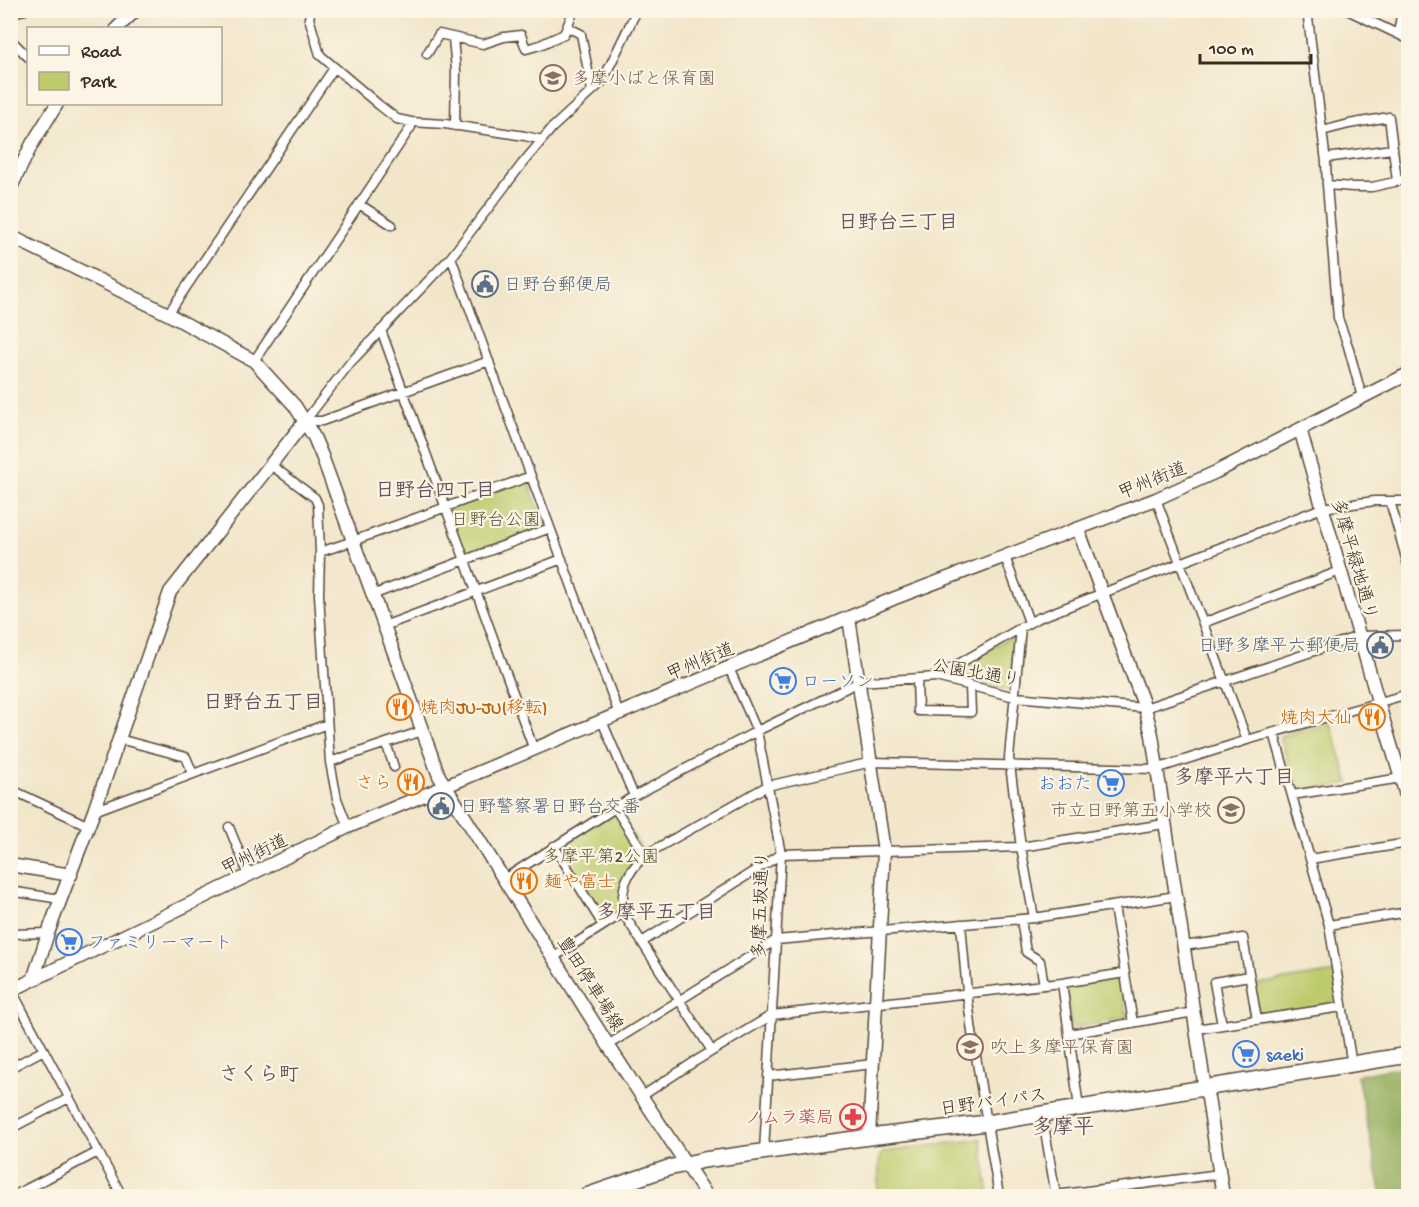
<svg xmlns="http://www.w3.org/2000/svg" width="1419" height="1207" viewBox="0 0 1419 1207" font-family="'Gochi Hand','Klee One',sans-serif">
  <rect width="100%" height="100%" fill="#fcf5e5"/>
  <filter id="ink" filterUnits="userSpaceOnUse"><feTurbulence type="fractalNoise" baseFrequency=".0167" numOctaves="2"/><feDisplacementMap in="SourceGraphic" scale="12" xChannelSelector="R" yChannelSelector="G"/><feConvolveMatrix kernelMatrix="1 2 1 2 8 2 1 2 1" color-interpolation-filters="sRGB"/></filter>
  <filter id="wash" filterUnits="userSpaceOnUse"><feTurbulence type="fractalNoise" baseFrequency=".008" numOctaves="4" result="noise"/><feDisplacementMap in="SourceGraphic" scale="24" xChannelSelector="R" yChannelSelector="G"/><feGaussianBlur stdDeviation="1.35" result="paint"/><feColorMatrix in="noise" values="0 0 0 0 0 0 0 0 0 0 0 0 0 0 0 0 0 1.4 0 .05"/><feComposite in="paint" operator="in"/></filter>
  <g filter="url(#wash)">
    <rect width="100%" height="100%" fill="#f2e6ca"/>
    <!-- green -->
    <path fill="#bdcb6d" stroke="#7c7a46" stroke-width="1.5" d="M 527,477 L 546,530 L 464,560 L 445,507 Z
      M 1016,634 L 1011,691 L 944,675 Z
      M 1330,722 L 1349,783 L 1297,793 L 1280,736 Z
      M 615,808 L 645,855 L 625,880 L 623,913 L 603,925 L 554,846 Z
      M 1336,972 L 1342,1007 L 1257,1020 L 1251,985 Z
      M 1121,977 L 1127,1018 L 1071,1028 L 1066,986 Z
      M 981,1139 L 989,1196 L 877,1196 L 880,1156 L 885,1152 Z"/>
    <!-- forest -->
    <path fill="#96af60" stroke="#686c3f" stroke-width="1.5" d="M 1408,1066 L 1408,1196 L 1382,1196 L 1357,1075 Z"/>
  </g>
  <g filter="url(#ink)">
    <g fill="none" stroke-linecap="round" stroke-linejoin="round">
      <defs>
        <path id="street" d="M 311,10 L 309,18 L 320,55 L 379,105 L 397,119 L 411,122 L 445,124 L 525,136 L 542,140
          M 1307,10 L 1326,162 L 1327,185 L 1338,318 L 1348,346 L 1362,397
          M 1347,10 L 1408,39
          M 10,13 L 25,10
          M 567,27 L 581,34 L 592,91
          M 1398,34 L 1402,10
          M 453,38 L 456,71 L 455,126
          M 10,39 L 28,57
          M 427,54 L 439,34 L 483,44 L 504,37 L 521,35 L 526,49 L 540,45 L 564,34 L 574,10
          M 1322,131 L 1349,124 L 1389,117 L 1397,181
          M 1326,158 L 1392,149
          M 1327,185 L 1353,187 L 1372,187 L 1408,179
          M 359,204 L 392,225
          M 451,257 L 501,395 L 619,714
          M 168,314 L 334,68
          M 381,330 L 534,750
          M 254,361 L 411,127 L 411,122
          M 305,421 L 350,363 L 451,257 L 522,164 L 552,128 L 602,82 L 637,10
          M 305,421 L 322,421 L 489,361
          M 271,465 L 315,498 L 318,505 L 320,552 L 319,595 L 330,762 L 337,799 L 348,827
          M 1156,499 L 1247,740
          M 1390,501 L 1408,565
          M 320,552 L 353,541 L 531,476
          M 1005,557 L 1029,622
          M 372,595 L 550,528
          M 1203,623 L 1340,571
          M 384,626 L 562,559
          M 1021,627 L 1009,758 L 1021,847 L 1034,918
          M 729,668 L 757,731 L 781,854 L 764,1151
          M 936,677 L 1036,619 L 1322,508 L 1375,501 L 1408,501
          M 917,679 L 918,711 L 971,712 L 970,686
          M 602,721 L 634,796
          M 1274,733 L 1329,925 L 1352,1065
          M 119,739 L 186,757 L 193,774
          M 386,743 L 394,767
          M 330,762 L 422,731
          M 10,789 L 89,826
          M 1292,795 L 1408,777
          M 615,808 L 645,855
          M 94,811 L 327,724
          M 229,827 L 249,876
          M 554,846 L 603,925
          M 1310,859 L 1408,843
          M 504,879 L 634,796 L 757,731 L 859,682 L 936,677 L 1015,697 L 1145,708 L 1359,636 L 1408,635
          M 10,891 L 60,899
          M 1114,906 L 1133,1023
          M 1021,919 L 1026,952 L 1040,961 L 1044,985
          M 961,924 L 967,993 L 972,1032 L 999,1196
          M 1329,925 L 1408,912
          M 10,934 L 48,933
          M 642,942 L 781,854 L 1021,847 L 1164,824
          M 1183,946 L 1243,938 L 1257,1020
          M 554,957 L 623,913
          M 1062,983 L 1079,1108
          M 12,991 L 122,1196
          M 1222,1025 L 1214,982 L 1249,976
          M 1196,1029 L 1342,1007
          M 1069,1034 L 1194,1012
          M 608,1045 L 776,940 L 1034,918 L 1176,896
          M 712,1051 L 623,913 C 621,886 626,874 645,855 L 767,786 L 872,762 L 1156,769 L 1247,740 L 1408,694
          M 10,1068 L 44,1050
          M 768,1076 L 873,1064
          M 642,1096 L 694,1062 L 772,1015 L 1062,983 L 1125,973
          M 1042,1113 L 1056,1196
          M 10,1129 L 69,1098
          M 1056,1195 L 1220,1174
          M 13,1196 L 98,1152"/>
        <path id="secondary" d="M 117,28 L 136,10
          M 10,189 L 32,144 L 57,104
          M 10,236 L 168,314 L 254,361 L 295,406 L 314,437 L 322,456 L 439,776 L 608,1045 L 707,1196
          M 1300,429 L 1382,715 L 1408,802
          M 1078,529 L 1145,708 L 1152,735 L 1205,1089 L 1208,1098 L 1223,1196
          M 849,618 L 884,851 L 869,1137
          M 10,865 L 71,875
          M 33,980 L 48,933 L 94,811 L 170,592 L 305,421
          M 10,991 L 348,827 L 895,598 L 1156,499 L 1216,472 L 1408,374"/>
        <path id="highway" d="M 586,1196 L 668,1168 L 704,1160 L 869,1137 L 987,1123 L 1408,1055"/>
      </defs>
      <!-- street casing -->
      <use href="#street" stroke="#564638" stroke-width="11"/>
      <!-- secondary casing -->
      <use href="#secondary" stroke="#564638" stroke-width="15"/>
      <!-- highway casing -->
      <use href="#highway" stroke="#564638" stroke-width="18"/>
      <!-- street -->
      <use href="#street" stroke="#fff" stroke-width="8"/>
      <!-- secondary -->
      <use href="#secondary" stroke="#fff" stroke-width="12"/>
      <!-- highway -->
      <use href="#highway" stroke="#fff" stroke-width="15"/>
    </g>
  </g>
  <!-- icons -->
  <defs>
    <symbol id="school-ring" viewBox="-11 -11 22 22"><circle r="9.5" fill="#fcf5e5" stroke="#8d6e63" stroke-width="1.5"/><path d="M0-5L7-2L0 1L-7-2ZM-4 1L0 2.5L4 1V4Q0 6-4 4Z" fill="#8d6e63"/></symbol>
    <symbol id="civic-ring" viewBox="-11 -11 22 22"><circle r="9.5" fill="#fcf5e5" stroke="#5c6f8a" stroke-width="1.5"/><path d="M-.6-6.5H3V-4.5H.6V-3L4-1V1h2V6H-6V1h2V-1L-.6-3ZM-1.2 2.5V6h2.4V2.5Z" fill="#5c6f8a"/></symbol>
    <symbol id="supermarket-ring" viewBox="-11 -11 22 22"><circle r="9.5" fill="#fcf5e5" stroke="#3f7fe0" stroke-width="1.5"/><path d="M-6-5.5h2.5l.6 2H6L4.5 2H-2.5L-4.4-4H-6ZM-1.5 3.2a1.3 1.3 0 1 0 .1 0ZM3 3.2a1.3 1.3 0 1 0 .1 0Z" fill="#3f7fe0"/></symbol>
    <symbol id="restaurant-ring" viewBox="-11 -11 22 22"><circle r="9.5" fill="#fcf5e5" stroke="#e8710a" stroke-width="1.5"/><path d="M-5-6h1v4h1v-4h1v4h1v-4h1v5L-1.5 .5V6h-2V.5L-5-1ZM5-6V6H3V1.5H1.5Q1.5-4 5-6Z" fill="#e8710a"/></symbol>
    <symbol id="pharmacy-ring" viewBox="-11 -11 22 22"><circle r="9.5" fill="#fcf5e5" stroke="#e0444e" stroke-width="1.5"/><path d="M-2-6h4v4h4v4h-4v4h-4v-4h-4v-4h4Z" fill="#e0444e"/></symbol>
  </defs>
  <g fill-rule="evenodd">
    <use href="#school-ring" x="538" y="63" width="30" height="30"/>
    <use href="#civic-ring" x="470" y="269" width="30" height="30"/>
    <use href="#civic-ring" x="1365" y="630" width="30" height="30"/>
    <use href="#supermarket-ring" x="768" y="666" width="30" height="30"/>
    <use href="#restaurant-ring" x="385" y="692" width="30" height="30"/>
    <use href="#restaurant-ring" x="1357" y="702" width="30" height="30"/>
    <use href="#restaurant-ring" x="396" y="767" width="30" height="30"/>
    <use href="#supermarket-ring" x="1096" y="768" width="30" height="30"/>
    <use href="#civic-ring" x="426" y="791" width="30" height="30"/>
    <use href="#school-ring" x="1216" y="795" width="30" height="30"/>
    <use href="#restaurant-ring" x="509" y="866" width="30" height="30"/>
    <use href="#supermarket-ring" x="54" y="927" width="30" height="30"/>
    <use href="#school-ring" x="955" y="1032" width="30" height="30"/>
    <use href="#supermarket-ring" x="1231" y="1039" width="30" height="30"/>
    <use href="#pharmacy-ring" x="838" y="1102" width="30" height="30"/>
  </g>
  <g text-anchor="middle" stroke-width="4.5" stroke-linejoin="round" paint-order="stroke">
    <!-- education labels -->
    <g font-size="18" fill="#785e54" stroke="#fcf5e5" text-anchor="start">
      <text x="572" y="84">多摩小ばと保育園</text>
      <text x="1212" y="816" text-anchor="end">市立日野第五小学校</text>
      <text x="990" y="1053">吹上多摩平保育園</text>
    </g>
    <!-- service labels -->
    <g font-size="18" fill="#4e5e75" stroke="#fcf5e5" text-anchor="start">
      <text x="504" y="290">日野台郵便局</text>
      <text x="1360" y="651" text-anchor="end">日野多摩平六郵便局</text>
      <text x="460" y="812">日野警察署日野台交番</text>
    </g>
    <!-- street labels -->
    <g font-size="18" fill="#3b2a1e" stroke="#fcf5e5">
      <text transform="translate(1152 480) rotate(-22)" y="6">甲州街道</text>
      <text transform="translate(1355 559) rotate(74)" y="6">多摩平緑地通り</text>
      <text transform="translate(700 661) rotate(-23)" y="6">甲州街道</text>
      <text transform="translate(976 672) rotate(10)" y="6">公園北通り</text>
      <text transform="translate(254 854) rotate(-26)" y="6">甲州街道</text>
      <text transform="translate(760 905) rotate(-88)" y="6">多摩五坂通り</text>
      <text transform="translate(591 983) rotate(58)" y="6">豊田停車場線</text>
      <text transform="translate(993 1101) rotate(-8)" y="6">日野バイパス</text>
    </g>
    <!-- park labels -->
    <g font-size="18" fill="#5c5232" stroke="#fcf5e5">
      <text x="496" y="525">日野台公園</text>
      <text x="601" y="862">多摩平第2公園</text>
    </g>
    <!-- shop labels -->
    <g font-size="18" fill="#366cbe" stroke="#fcf5e5" text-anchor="start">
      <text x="802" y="687">ローソン</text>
      <text x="1092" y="789" text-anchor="end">おおた</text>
      <text x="88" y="948">ファミリーマート</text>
      <text x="1266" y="1060">saeki</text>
    </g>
    <!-- food labels -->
    <g font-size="18" fill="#c56008" stroke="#fcf5e5" text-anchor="start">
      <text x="420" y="713">焼肉JU-JU(移転)</text>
      <text x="1352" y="723" text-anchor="end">焼肉大仙</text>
      <text x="392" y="788" text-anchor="end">さら</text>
      <text x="544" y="887">麺や富士</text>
    </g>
    <!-- health labels -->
    <g font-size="18" fill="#be3a42" stroke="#fcf5e5" text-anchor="end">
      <text x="834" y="1123">ノムラ薬局</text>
    </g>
    <!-- neighbourhood labels -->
    <g font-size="20" font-weight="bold" fill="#68545d" stroke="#fcf5e5">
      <text x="898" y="228">日野台三丁目</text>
      <text x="435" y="496">日野台四丁目</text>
      <text x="263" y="708">日野台五丁目</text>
      <text x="1234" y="783">多摩平六丁目</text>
      <text x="656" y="918">多摩平五丁目</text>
      <text x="259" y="1080">さくら町</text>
    </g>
    <!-- quarter labels -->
    <g font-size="21" font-weight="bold" fill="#68545d" stroke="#fcf5e5">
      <text x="1063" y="1133">多摩平</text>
    </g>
  </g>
  <!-- margin -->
  <rect width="1419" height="1207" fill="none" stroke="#fcf5e5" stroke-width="36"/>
  <!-- legend -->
  <rect x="27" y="27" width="195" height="78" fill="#fcf5e5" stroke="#afa495" stroke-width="1.5"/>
  <rect x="39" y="46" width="30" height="9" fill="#ffffff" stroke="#afa495" stroke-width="1.5"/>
  <text x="81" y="57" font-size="18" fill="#3b2a1e">Road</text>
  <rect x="39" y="72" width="30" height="18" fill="#bdcb6d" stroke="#afa495" stroke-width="1.5"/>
  <text x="81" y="87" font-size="18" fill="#3b2a1e">Park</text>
  <!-- scale -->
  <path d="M1200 54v9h111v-9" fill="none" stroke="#3b2a1e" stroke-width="3"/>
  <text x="1209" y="54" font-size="18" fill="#3b2a1e" stroke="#fcf5e5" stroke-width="4.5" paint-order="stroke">100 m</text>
</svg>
